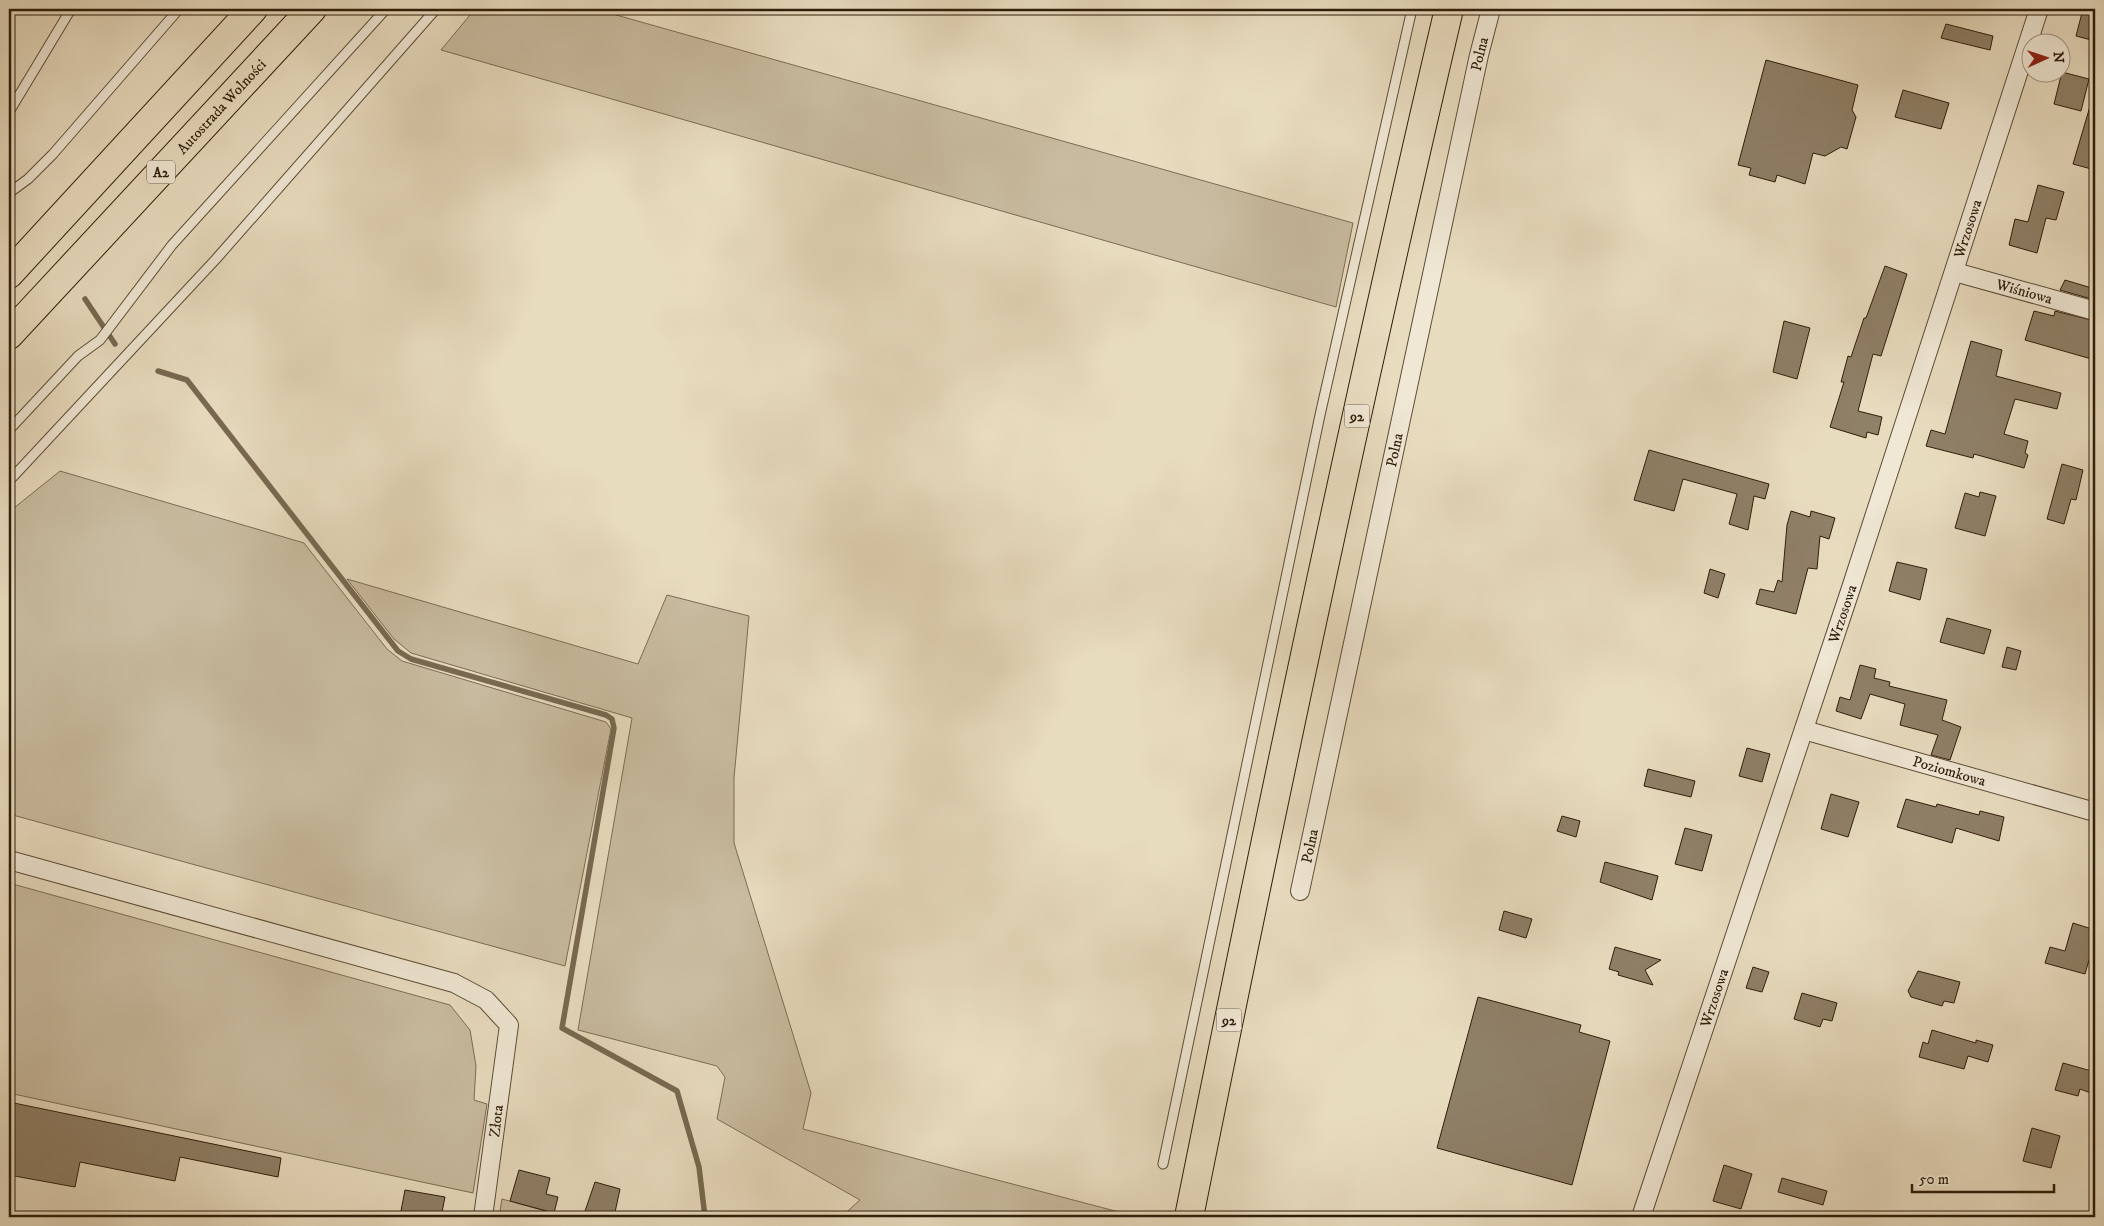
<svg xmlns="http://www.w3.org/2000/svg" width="2104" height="1226" viewBox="0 0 2104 1226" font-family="'IM FELL DW Pica',serif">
  <rect width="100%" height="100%" fill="#e8dcbf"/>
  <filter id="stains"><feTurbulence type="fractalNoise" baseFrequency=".004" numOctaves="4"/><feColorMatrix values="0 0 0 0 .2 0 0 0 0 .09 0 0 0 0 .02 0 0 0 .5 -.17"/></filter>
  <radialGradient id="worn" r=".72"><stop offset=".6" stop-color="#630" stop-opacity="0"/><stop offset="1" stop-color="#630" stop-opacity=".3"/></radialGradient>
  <!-- green -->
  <path fill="#c9bca0" stroke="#7c6c55" d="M 475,9 L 595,9 L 1353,223 L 1336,307 L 441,50 Z
    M 60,471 L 304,543 L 387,649 L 402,661 L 606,722 L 611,729 L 565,966 L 9,814 L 9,512 Z
    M 347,579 L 638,664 L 667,595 L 749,616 L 734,778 L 734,843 L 811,1093 L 803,1129 L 1138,1217 L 841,1217 L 860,1200 L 717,1119 L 725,1077 L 717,1066 L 578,1030 L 632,718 L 411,653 L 394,639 Z
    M 9,883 L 450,1005 L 470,1030 L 476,1066 L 474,1100 L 487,1104 L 473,1193 L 9,1093 Z
    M 502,1199 L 567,1217 L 499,1217 Z"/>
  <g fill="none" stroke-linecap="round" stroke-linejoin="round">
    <!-- stream -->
    <path stroke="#786951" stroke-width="5.5" d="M 9,228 L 11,230
      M 85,299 L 115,344
      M 158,371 L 187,380 L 398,651 L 411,659 L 606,715 L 612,719 L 614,728 L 562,1028 L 677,1091 L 699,1167 L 705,1217"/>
  </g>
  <!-- building -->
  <path fill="#8f8068" stroke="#2f1d0a" d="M 2083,9 L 2095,9 L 2095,41 L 2076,36 Z
    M 1946,24 L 1993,36 L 1990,50 L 1941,38 Z
    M 1766,60 L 1858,85 L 1852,110 L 1856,117 L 1847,149 L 1841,147 L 1825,156 L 1813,153 L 1805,184 L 1777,175 L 1775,182 L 1749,175 L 1751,168 L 1738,165 Z
    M 2062,72 L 2089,79 L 2081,111 L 2054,104 Z
    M 1903,90 L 1949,103 L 1941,129 L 1895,117 Z
    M 2091,103 L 2095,103 L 2095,170 L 2073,164 Z
    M 2038,185 L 2064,192 L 2056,220 L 2046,218 L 2037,253 L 2009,245 L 2015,219 L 2028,222 Z
    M 1885,266 L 1907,274 L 1881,356 L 1873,354 L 1858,411 L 1882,417 L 1878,435 L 1867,432 L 1866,438 L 1830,427 L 1844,382 L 1841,382 L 1848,356 L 1851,357 L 1864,318 L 1866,318 Z
    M 2065,280 L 2095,289 L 2095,300 L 2060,290 Z
    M 2034,311 L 2054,316 L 2055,311 L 2095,321 L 2095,360 L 2025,340 Z
    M 1784,321 L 1810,328 L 1797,379 L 1773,372 Z
    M 1971,341 L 2002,350 L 1996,376 L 2061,393 L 2057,409 L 2015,399 L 2004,434 L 2028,441 L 2025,453 L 2028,455 L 2024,468 L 1974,454 L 1973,458 L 1926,446 L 1931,430 L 1945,434 Z
    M 1649,450 L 1769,484 L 1765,499 L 1754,496 L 1748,530 L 1729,524 L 1737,494 L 1683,479 L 1674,511 L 1634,500 Z
    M 2062,464 L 2083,470 L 2076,500 L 2071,499 L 2064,524 L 2047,519 Z
    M 1980,492 L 1996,496 L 1985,536 L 1955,528 L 1965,493 L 1979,497 Z
    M 1791,511 L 1810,517 L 1811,511 L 1835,518 L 1829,539 L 1820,536 L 1817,569 L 1808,568 L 1796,614 L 1756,604 L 1760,589 L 1774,592 L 1778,580 L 1782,582 L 1787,525 Z
    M 1897,562 L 1927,569 L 1920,600 L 1889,591 Z
    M 1710,569 L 1725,574 L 1718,598 L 1704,593 Z
    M 1947,618 L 1991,630 L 1984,654 L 1940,642 Z
    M 2007,647 L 2021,651 L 2016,670 L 2002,667 Z
    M 1860,665 L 1876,669 L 1874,678 L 1890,682 L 1889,686 L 1947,700 L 1942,720 L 1961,727 L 1950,760 L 1931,755 L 1938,735 L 1900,725 L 1905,704 L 1870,694 L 1861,719 L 1836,711 L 1840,697 L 1850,700 Z
    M 1747,748 L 1770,754 L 1762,782 L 1739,776 Z
    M 1648,769 L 1695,781 L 1691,797 L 1644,786 Z
    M 1831,794 L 1859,802 L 1848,837 L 1821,829 Z
    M 1906,799 L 1936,807 L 1937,804 L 1979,815 L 1980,811 L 2004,817 L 1999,841 L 1956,828 L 1952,843 L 1897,827 Z
    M 1562,816 L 1580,821 L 1576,837 L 1557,831 Z
    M 1685,828 L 1712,835 L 1702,871 L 1675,864 Z
    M 1605,862 L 1658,876 L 1652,900 L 1600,882 Z
    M 1504,911 L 1532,919 L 1526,938 L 1499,930 Z
    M 2073,923 L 2095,930 L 2095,961 L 2089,960 L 2085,974 L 2045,963 L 2050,947 L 2065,951 Z
    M 1615,947 L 1661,960 L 1645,970 L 1653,985 L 1618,975 L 1619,972 L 1609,969 Z
    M 1753,967 L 1769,972 L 1762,992 L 1746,988 Z
    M 1918,971 L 1960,982 L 1954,1003 L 1944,1001 L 1942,1006 L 1911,997 L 1908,991 Z
    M 1802,993 L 1837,1003 L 1832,1021 L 1823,1019 L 1820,1027 L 1794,1019 Z
    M 1478,997 L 1581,1025 L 1579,1032 L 1610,1041 L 1572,1185 L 1437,1148 Z
    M 1932,1030 L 1976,1043 L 1976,1040 L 1993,1045 L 1988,1062 L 1968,1056 L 1964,1069 L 1919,1057 L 1923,1042 L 1928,1044 Z
    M 2063,1063 L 2095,1072 L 2091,1093 L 2080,1089 L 2078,1096 L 2055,1090 Z
    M 9,1102 L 281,1158 L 278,1177 L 180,1157 L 175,1181 L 80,1162 L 75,1187 L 9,1175 Z
    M 2032,1128 L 2060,1136 L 2051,1168 L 2023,1161 Z
    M 1724,1165 L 1752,1174 L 1741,1209 L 1713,1201 Z
    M 519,1170 L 550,1178 L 546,1194 L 558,1197 L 554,1213 L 510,1201 Z
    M 1782,1178 L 1827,1191 L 1823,1205 L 1778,1192 Z
    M 595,1182 L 620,1189 L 614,1217 L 583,1217 Z
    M 405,1190 L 445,1197 L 441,1217 L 400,1216 Z"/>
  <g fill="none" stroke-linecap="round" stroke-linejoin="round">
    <defs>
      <path id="service" d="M 9,112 L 71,9
        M 9,193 L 28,179 L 53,154 L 179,9
        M 9,430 L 78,356 L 100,340 L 172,245 L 386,9
        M 9,481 L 216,259 L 436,9
        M 1163,1164 L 1320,415 L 1412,9"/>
      <g id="minor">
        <path id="s1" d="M 1955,272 L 2095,311"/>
        <path id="s2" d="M 1804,730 L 2095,812"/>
        <path d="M 9,860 L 454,983 L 486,1000 L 509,1025 L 483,1217"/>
        <path id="s3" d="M 1300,891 L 1479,55 L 1491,9"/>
        <path id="s4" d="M 1641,1217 L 1851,588 L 2039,9"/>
      </g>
      <path id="primary" d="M 1189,1217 C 1270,813 1355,410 1449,9"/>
      <g id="motorway">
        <path d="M 9,274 L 253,9"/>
        <path id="s5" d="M 9,335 L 312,9"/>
      </g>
    </defs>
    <!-- service casing -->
    <use href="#service" stroke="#5d4d37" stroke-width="11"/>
    <!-- minor casing -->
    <use href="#minor" stroke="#5d4d37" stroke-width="20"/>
    <!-- primary casing -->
    <use href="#primary" stroke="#2f1d0a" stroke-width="30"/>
    <!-- motorway casing -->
    <use href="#motorway" stroke="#2f1d0a" stroke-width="30"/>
    <!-- service -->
    <use href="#service" stroke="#f0e8d5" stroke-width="9"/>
    <!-- minor -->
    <use href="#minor" stroke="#f0e8d5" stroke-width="18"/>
    <!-- primary -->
    <use href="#primary" stroke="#e8dcbf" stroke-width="28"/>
    <!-- motorway -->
    <use href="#motorway" stroke="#e8dcbf" stroke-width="28"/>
  </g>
  <g text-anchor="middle" stroke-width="4" stroke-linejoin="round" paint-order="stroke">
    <!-- shield labels -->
    <g fill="#f0e8d5" stroke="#695a47" stroke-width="1">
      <rect x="147" y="160.5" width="28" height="23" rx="4"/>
      <rect x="1344.5" y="404.5" width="25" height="23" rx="4"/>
      <rect x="1216.5" y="1008.5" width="25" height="23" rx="4"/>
    </g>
    <g font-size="14" font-weight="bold" fill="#2f1d0a">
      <text x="161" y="177">A2</text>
      <text x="1357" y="421">92</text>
      <text x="1229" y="1025">92</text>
    </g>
    <!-- street labels -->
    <g font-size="15" fill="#2f1d0a" stroke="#f0e8d5">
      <text dy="5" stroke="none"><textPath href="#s3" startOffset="856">Polna</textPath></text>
      <text dy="5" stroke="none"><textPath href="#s5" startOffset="312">Autostrada Wolności</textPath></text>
      <text dy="5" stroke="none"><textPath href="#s4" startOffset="1041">Wrzosowa</textPath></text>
      <text dy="5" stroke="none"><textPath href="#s1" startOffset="72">Wiśniowa</textPath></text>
      <text dy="5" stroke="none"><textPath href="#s3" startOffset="451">Polna</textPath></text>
      <text dy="5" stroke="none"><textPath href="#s4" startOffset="636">Wrzosowa</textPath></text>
      <text dy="5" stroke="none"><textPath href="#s2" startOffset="151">Poziomkowa</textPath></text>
      <text dy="5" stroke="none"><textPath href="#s3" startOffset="46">Polna</textPath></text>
      <text dy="5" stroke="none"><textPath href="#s4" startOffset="231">Wrzosowa</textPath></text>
      <text transform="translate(496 1121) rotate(-83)" y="5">Złota</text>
    </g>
  </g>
  <!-- margin -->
  <rect width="2104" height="1226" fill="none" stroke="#e8dcbf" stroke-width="30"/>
  <rect x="10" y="10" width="2084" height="1206" fill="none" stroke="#2f1d0a" stroke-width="2.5"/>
  <rect x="15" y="15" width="2074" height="1196" fill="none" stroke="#2f1d0a"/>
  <!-- north arrow -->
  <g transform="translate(2046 58) rotate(87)"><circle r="24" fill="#f0e8d5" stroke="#a39784"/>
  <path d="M0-4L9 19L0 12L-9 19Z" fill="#8f2418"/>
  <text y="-8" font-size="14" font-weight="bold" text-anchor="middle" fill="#2f1d0a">N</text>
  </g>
  <!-- scale -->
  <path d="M1912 1184v8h142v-8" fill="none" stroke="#2f1d0a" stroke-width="2.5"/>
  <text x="1919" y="1184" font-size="15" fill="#2f1d0a" stroke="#f0e8d5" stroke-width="4" paint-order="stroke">50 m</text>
  <rect width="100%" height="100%" filter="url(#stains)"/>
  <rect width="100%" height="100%" fill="url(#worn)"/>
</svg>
